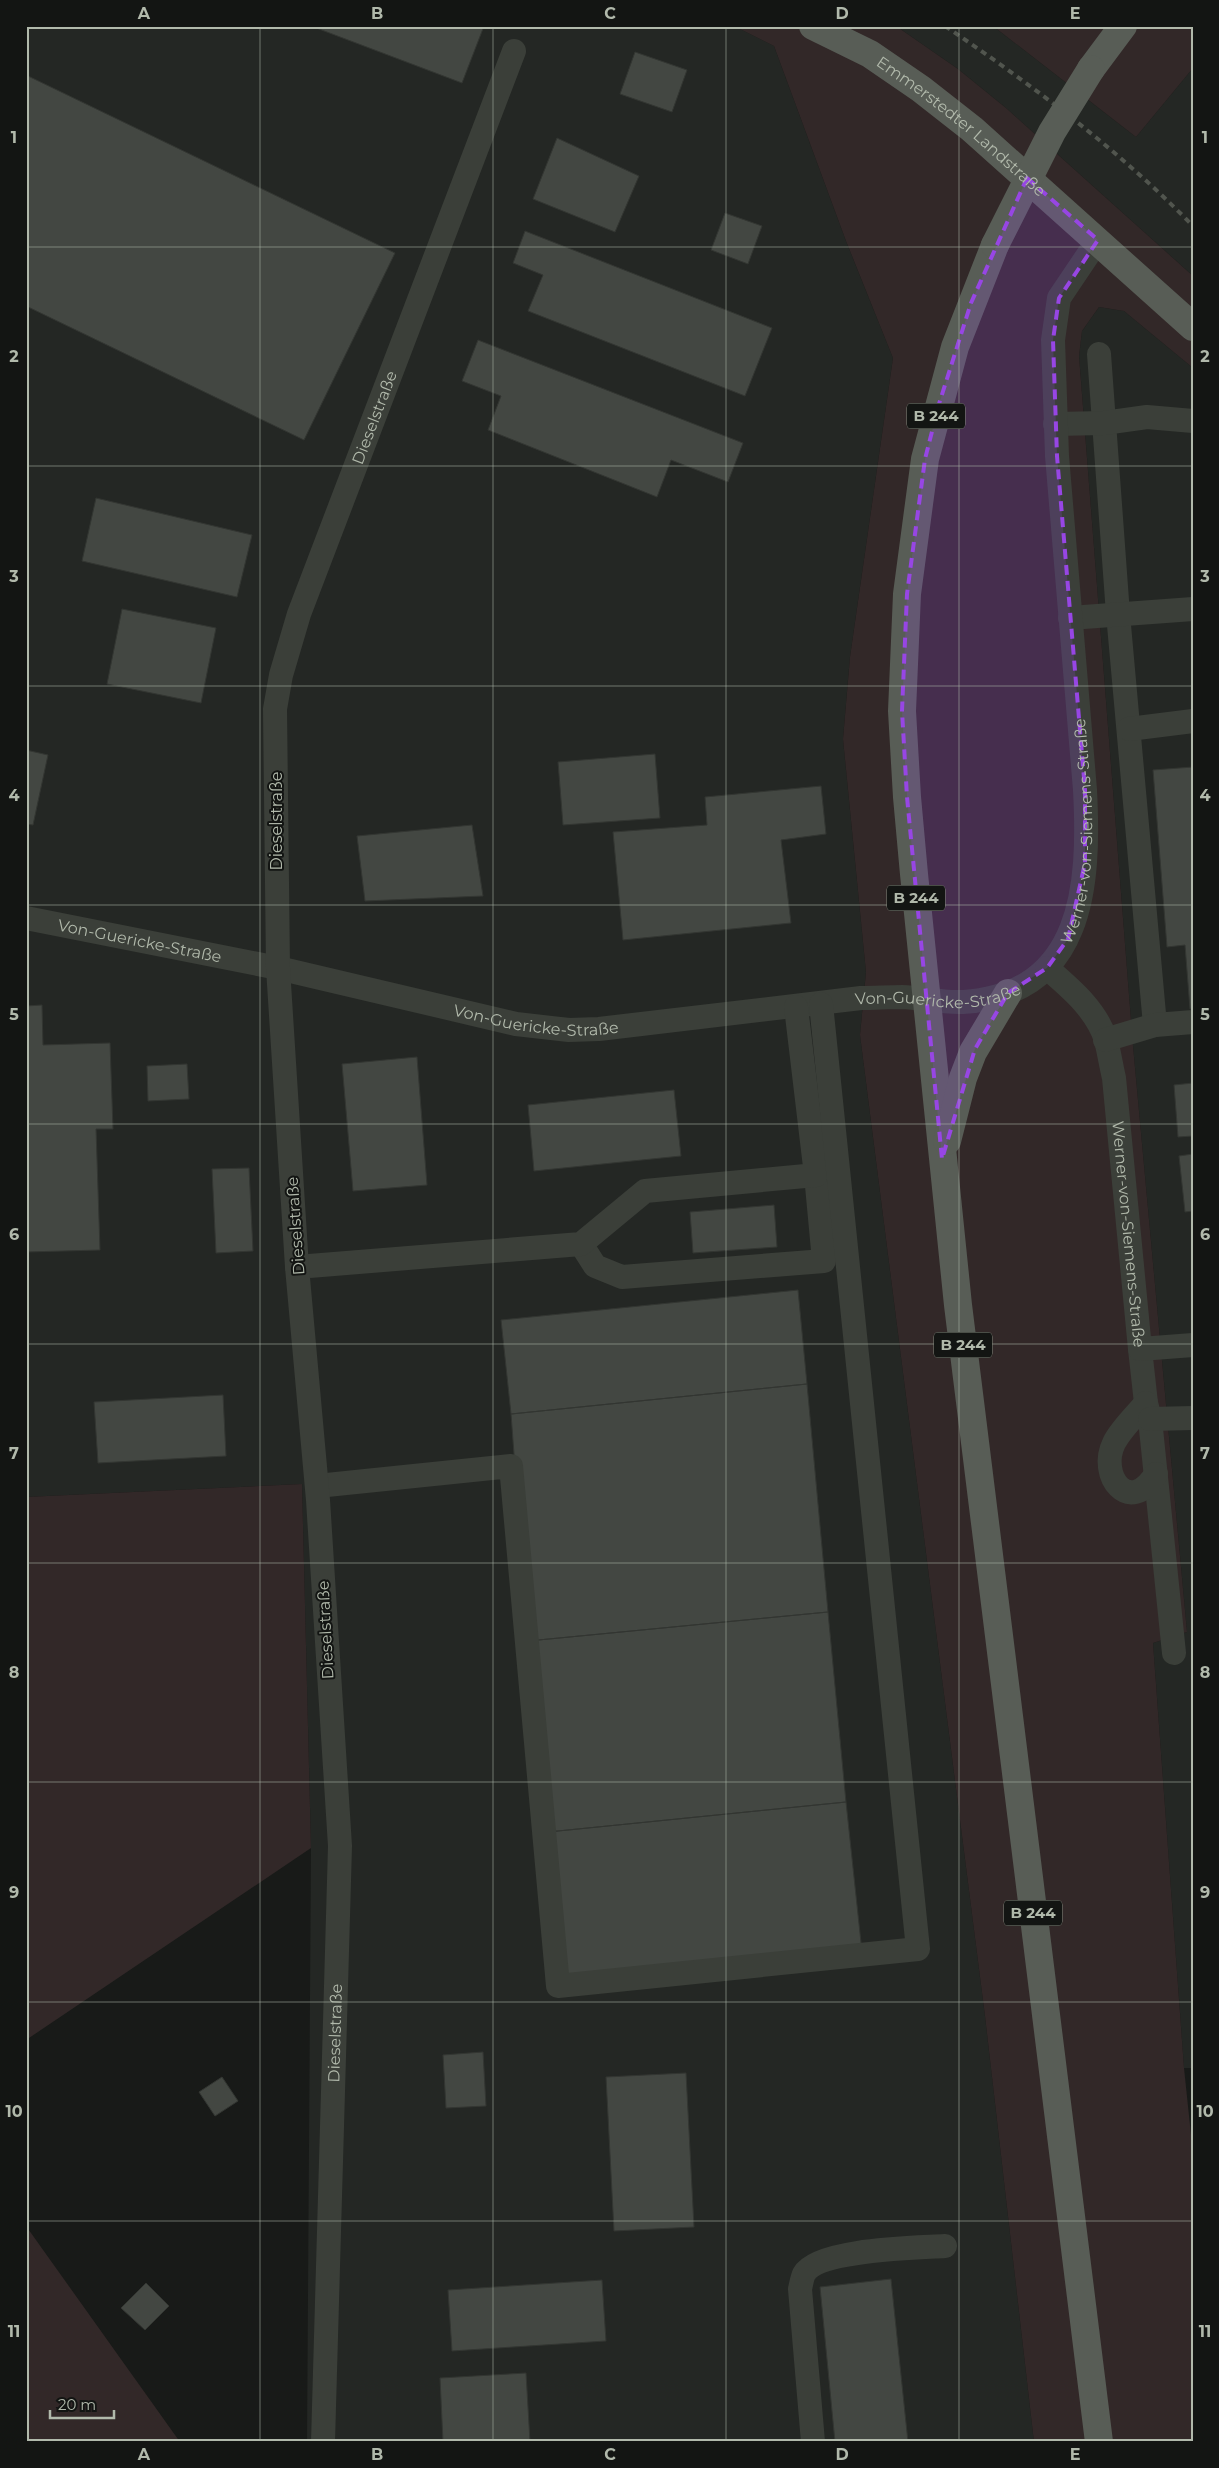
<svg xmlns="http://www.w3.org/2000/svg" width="1219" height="2468" viewBox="0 0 1219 2468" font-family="Montserrat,sans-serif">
  <rect width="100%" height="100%" fill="#181a18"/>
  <!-- built -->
  <path fill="#242724" d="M 26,26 L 734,26 L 774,46 L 846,241 L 893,358 L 850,657 L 843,739 L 866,972 L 860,1035 L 985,2016 L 1034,2442 L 307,2442 L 311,1848 L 302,1484 L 26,1497 Z
    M 896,26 L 993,26 L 1136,137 L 1193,68 L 1193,276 L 1006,108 L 958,69 Z
    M 1099,307 L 1124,311 L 1193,368 L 1193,2068 L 1184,2068 L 1153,1643 L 1187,1632 L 1133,1046 L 1079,356 L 1082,331 Z"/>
  <!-- green -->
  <path fill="#322828" d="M 734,26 L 896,26 L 958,69 L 1006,108 L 1193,276 L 1193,368 L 1124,311 L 1099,307 L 1082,331 L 1079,356 L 1133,1046 L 1187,1632 L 1153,1643 L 1184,2068 L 1193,2154 L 1193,2442 L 1034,2442 L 985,2016 L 860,1035 L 866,972 L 843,739 L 850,657 L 893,358 L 846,241 L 774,46 Z
    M 993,26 L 1193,26 L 1193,68 L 1136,137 Z
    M 302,1484 L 311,1848 L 26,2040 L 26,1497 Z
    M 26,2226 L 180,2442 L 26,2442 Z"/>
  <!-- building -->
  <path fill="#434742" stroke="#333632" d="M 311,26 L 484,26 L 462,83 Z
    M 635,52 L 687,70 L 672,112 L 620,94 Z
    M 26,75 L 395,253 L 304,440 L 26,306 Z
    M 557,138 L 639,176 L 615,232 L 533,199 Z
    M 725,213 L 762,226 L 748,264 L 711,250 Z
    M 525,231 L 772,328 L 745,396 L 528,311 L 543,275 L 513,263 Z
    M 478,340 L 743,443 L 728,482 L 671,460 L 657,497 L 488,430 L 501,396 L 462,381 Z
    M 96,498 L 252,535 L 237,597 L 82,561 Z
    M 122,609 L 216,628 L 201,703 L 107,684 Z
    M 26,750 L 48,755 L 33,825 L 26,824 Z
    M 655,754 L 660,818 L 563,825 L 558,762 Z
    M 1193,767 L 1193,1009 L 1190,1009 L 1185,945 L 1167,947 L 1153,770 Z
    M 821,786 L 826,834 L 781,840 L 791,923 L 623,940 L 613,832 L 707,825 L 705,797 Z
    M 472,825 L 483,896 L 365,901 L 357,836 Z
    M 42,1005 L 43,1045 L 110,1043 L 113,1129 L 96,1129 L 100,1250 L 26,1252 L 26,1006 Z
    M 417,1057 L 427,1185 L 353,1191 L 342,1064 Z
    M 187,1064 L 189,1099 L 148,1101 L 147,1066 Z
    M 1193,1083 L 1193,1136 L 1178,1137 L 1174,1085 Z
    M 674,1090 L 681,1156 L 534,1171 L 528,1105 Z
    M 1193,1154 L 1193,1211 L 1185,1212 L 1179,1156 Z
    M 249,1168 L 253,1251 L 216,1253 L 212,1169 Z
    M 774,1205 L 777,1247 L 693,1253 L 690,1212 Z
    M 798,1290 L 807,1384 L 511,1414 L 501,1320 Z
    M 807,1384 L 828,1612 L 528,1641 L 511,1414 Z
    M 223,1395 L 226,1456 L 98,1463 L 94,1402 Z
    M 828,1612 L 846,1802 L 548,1832 L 528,1641 Z
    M 846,1802 L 862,1952 L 563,1980 L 548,1832 Z
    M 483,2052 L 486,2106 L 446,2108 L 443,2055 Z
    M 686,2073 L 694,2227 L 614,2231 L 606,2077 Z
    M 222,2077 L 238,2101 L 215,2116 L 199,2092 Z
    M 891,2279 L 908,2442 L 835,2442 L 820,2287 Z
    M 602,2280 L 606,2341 L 452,2351 L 448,2290 Z
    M 146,2283 L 169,2306 L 145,2330 L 121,2308 Z
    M 526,2373 L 530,2442 L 443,2442 L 440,2378 Z"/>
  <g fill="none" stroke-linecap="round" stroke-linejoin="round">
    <!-- minor -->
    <g stroke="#3b3f39" stroke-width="24">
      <path d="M 1099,354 L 1118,614 L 1155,1025"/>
      <path d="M 1055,424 L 1104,423 L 1147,417 L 1193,421"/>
      <path d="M 1070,618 L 1193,609"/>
      <path d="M 1129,729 L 1193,721"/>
      <path id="s1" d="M 26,918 L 278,968 L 516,1024 L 569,1030 L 599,1029 L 861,998 C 875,998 888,997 902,997 C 922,998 943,1003 963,1002 C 1084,994 1090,885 1085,790 L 1057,456 L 1053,340 L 1059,298 L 1098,240"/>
      <path id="s2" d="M 1047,968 C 1070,988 1096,1009 1106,1040 C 1109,1052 1111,1065 1114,1078 L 1140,1349 L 1146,1403 L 1150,1419 L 1174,1653"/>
      <path d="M 1105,1040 L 1155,1025 L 1193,1022"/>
      <path d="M 581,1244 L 595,1266 L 622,1277 L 824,1261 L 816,1175"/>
      <path d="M 297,1267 L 581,1244 L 645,1191 L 816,1175 L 796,1007"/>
      <path d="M 1140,1349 L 1193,1345"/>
      <path d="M 1146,1403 C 1136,1415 1121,1429 1114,1443 C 1098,1475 1129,1517 1156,1474"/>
      <path d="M 1150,1419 L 1193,1418"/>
      <path d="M 317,1486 L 511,1466 L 558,1986 L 918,1949 L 821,1004"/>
      <path id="s3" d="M 323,2442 L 340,1846 L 318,1500 L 297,1267 L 278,968 L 275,709 L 281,675 L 299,614 L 514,51"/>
      <path d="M 813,2442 L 800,2289 C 801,2285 802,2278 804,2274 C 818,2249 917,2248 945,2246"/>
    </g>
    <!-- major -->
    <g stroke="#585d56" stroke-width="28">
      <path id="s4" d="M 813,26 L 870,54 L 921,89 L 972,129 L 1193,327"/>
      <path d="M 1091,69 L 1123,26"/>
      <path d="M 995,245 L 955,347 L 925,459 L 907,594 L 902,711 L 907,797 L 914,874 L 958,1305 L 1099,2442"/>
      <path d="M 947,1141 L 963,1078 L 973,1052 L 1008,993"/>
    </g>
    <!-- rail -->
    <path stroke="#51554e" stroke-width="4" stroke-dasharray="6 5" stroke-linecap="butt" d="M 945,26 C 1032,85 1119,150 1193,226"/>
    <!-- major-bridge -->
    <path stroke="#585d56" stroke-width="28" d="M 995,245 L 1052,132 L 1091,69"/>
  </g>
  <!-- marked area -->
  <path fill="#9746e4" fill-opacity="0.2" stroke="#9746e4" stroke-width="4" stroke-dasharray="10 6" stroke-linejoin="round" d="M 1027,178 L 1098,240 L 1059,298 L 1053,340 L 1057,456 L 1085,790 L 1085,863 L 1068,939 L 1047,968 L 1008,993 L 975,1049 L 942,1159 L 907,797 L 902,711 L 907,594 L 925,459 L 939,404 L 971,303 Z"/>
  <!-- grid -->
  <path fill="none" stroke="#b1b9ab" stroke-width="1" stroke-opacity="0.55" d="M 260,26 L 260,2442M 493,26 L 493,2442M 726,26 L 726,2442M 959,26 L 959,2442M 26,247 L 1193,247M 26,466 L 1193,466M 26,686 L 1193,686M 26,905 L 1193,905M 26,1124 L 1193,1124M 26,1344 L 1193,1344M 26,1563 L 1193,1563M 26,1782 L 1193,1782M 26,2002 L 1193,2002M 26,2221 L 1193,2221"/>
  <g text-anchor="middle" stroke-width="4" stroke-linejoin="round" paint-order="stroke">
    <!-- shield labels -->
    <g fill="#131513" stroke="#82887d" stroke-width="1">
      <rect x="907" y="403.5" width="58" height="25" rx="4"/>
      <rect x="887" y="885.5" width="58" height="25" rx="4"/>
      <rect x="934" y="1332.5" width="58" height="25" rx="4"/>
      <rect x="1004" y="1900.5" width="58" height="25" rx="4"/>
    </g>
    <g font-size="15" font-weight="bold" fill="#b1b9ab">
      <text x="936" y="421">B 244</text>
      <text x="916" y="903">B 244</text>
      <text x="963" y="1350">B 244</text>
      <text x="1033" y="1918">B 244</text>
    </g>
    <!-- street labels -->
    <g font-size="16" fill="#b1b9ab" stroke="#131513">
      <text dy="6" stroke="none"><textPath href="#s4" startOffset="180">Emmerstedter Landstraße</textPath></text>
      <text dy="6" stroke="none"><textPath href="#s3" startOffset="2044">Dieselstraße</textPath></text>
      <text transform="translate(276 821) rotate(-90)" y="6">Dieselstraße</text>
      <text dy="6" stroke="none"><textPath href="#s1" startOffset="1188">Werner-von-Siemens-Straße</textPath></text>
      <text dy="6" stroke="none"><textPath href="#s1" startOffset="116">Von-Guericke-Straße</textPath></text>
      <text dy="6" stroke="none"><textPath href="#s1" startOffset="926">Von-Guericke-Straße</textPath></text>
      <text dy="6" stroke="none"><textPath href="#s1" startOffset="521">Von-Guericke-Straße</textPath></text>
      <text transform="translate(295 1226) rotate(-94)" y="6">Dieselstraße</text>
      <text dy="6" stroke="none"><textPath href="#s2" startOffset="290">Werner-von-Siemens-Straße</textPath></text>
      <text transform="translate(325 1630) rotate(-93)" y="6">Dieselstraße</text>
      <text dy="6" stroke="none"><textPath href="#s3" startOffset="409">Dieselstraße</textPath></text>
    </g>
  </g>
  <!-- border -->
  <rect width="1219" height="2468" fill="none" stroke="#131513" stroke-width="55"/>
  <!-- scale -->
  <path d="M50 2410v8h64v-8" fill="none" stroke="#b1b9ab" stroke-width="2.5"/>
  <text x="58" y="2410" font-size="15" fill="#b1b9ab" stroke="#131513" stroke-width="4" paint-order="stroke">20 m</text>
  <rect x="28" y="28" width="1164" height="2412" fill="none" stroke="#b1b9ab" stroke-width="2"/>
  <g font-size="16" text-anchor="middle" font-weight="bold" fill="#b1b9ab">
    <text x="144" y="19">A</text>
    <text x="377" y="19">B</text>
    <text x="610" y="19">C</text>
    <text x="842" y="19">D</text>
    <text x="1075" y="19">E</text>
    <text x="14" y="143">1</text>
    <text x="1205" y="143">1</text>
    <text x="14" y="362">2</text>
    <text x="1205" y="362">2</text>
    <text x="14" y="582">3</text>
    <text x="1205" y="582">3</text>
    <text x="14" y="801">4</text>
    <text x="1205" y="801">4</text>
    <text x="14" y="1020">5</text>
    <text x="1205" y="1020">5</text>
    <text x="14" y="1240">6</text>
    <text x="1205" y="1240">6</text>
    <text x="14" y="1459">7</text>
    <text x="1205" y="1459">7</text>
    <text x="14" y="1678">8</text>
    <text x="1205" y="1678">8</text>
    <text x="14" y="1898">9</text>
    <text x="1205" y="1898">9</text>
    <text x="14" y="2117">10</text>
    <text x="1205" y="2117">10</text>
    <text x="14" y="2337">11</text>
    <text x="1205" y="2337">11</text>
    <text x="144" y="2460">A</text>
    <text x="377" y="2460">B</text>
    <text x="610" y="2460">C</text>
    <text x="842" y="2460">D</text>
    <text x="1075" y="2460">E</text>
  </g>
</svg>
